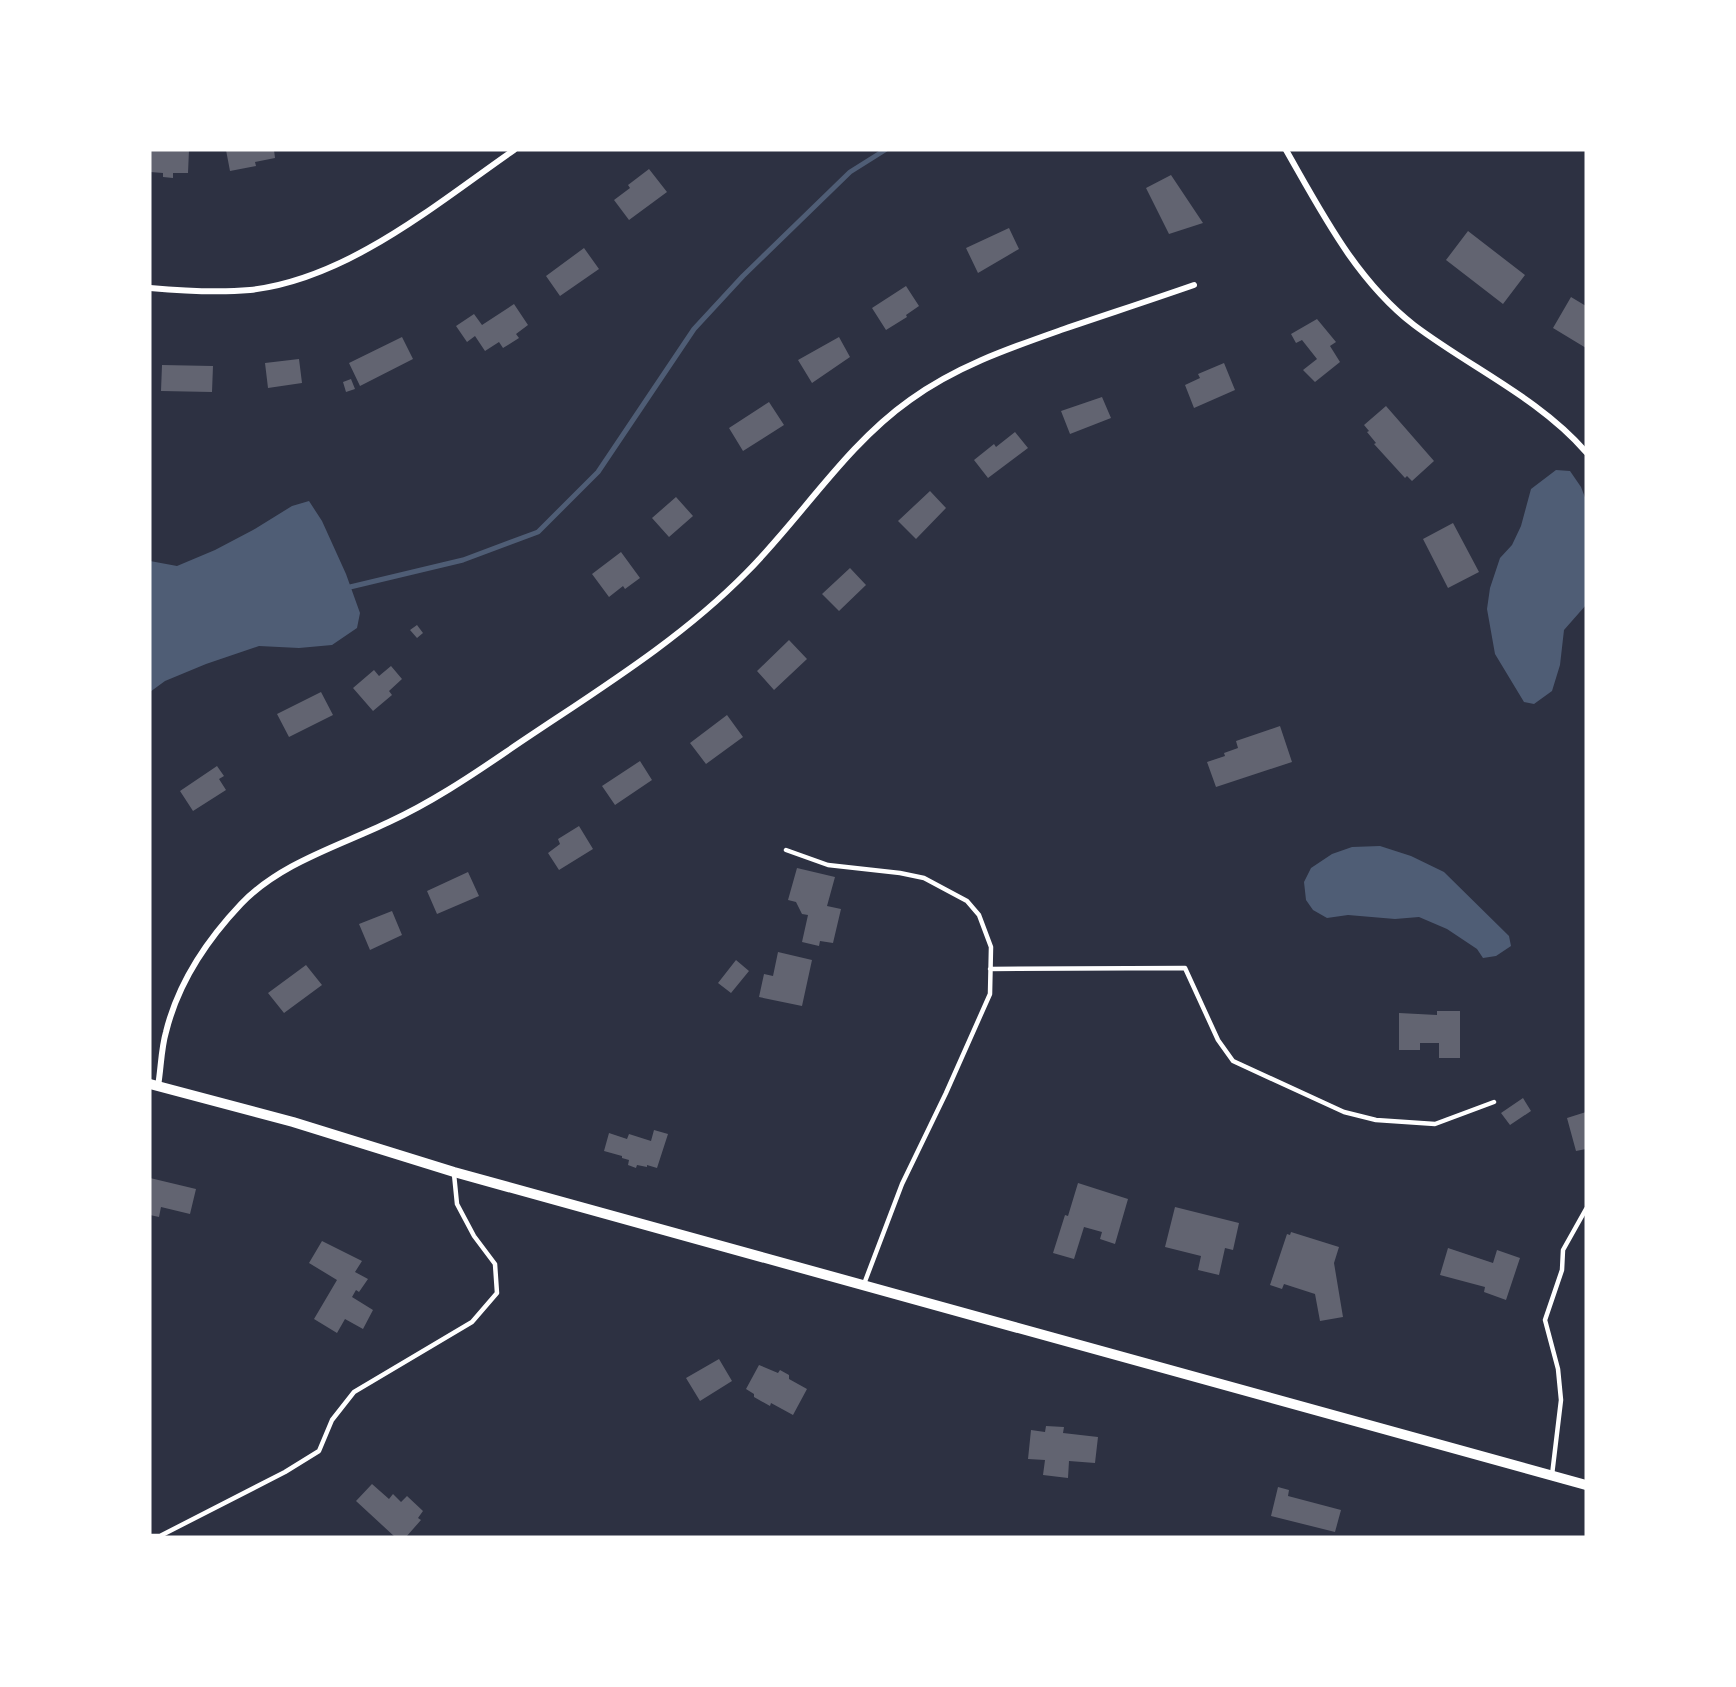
<svg xmlns="http://www.w3.org/2000/svg" width="1736" height="1687" viewBox="0 0 1736 1687" font-family="Cabin,sans-serif">
  <rect width="100%" height="100%" fill="#2d3142"/>
  <!-- water -->
  <path fill="#4f5d75" d="M 1556,470 L 1570,471 L 1581,487 L 1586,500 L 1586,605 L 1564,630 L 1560,665 L 1552,691 L 1534,704 L 1524,702 L 1495,654 L 1487,609 L 1490,588 L 1500,558 L 1512,545 L 1521,526 L 1531,489 Z
    M 309,501 L 322,521 L 346,574 L 360,613 L 357,628 L 332,645 L 299,648 L 259,646 L 206,664 L 165,681 L 150,692 L 150,561 L 177,566 L 215,550 L 253,530 L 292,506 Z
    M 1380,846 L 1411,856 L 1444,872 L 1509,936 L 1511,946 L 1496,956 L 1483,958 L 1477,949 L 1447,929 L 1419,917 L 1395,919 L 1348,915 L 1327,918 L 1313,910 L 1306,900 L 1304,882 L 1311,868 L 1332,854 L 1352,847 Z"/>
  <g fill="none" stroke-linecap="round" stroke-linejoin="round">
    <!-- stream -->
    <path stroke="#4f5d75" stroke-width="5" d="M 350,587 L 463,560 L 538,532 L 598,472 L 694,329 L 743,276 L 850,172 L 885,150"/>
  </g>
  <!-- building -->
  <path fill="#626471" d="M 150,150 L 189,150 L 188,173 L 173,173 L 173,178 L 163,177 L 163,173 L 150,172 Z
    M 226,150 L 274,150 L 275,158 L 255,162 L 256,166 L 230,171 Z
    M 649,169 L 667,192 L 629,220 L 614,200 L 630,188 L 628,185 Z
    M 1171,175 L 1203,223 L 1169,234 L 1146,188 Z
    M 1009,228 L 1019,249 L 978,273 L 966,248 Z
    M 1468,231 L 1525,275 L 1503,304 L 1446,260 Z
    M 584,248 L 599,269 L 560,296 L 546,276 Z
    M 906,286 L 919,306 L 906,315 L 907,317 L 886,330 L 872,308 Z
    M 1571,297 L 1586,306 L 1586,348 L 1553,328 Z
    M 514,304 L 528,325 L 516,334 L 519,338 L 503,348 L 499,342 L 485,351 L 475,336 L 467,342 L 456,326 L 474,314 L 482,325 Z
    M 1317,319 L 1336,342 L 1330,346 L 1340,362 L 1315,382 L 1303,370 L 1317,359 L 1302,340 L 1296,343 L 1291,334 Z
    M 402,337 L 413,359 L 360,386 L 349,363 Z
    M 839,337 L 850,357 L 812,383 L 798,360 Z
    M 299,359 L 302,383 L 268,388 L 265,363 Z
    M 1224,363 L 1235,390 L 1194,408 L 1185,385 L 1200,378 L 1198,374 Z
    M 162,365 L 213,366 L 212,392 L 161,391 Z
    M 351,379 L 355,389 L 346,392 L 343,382 Z
    M 1102,397 L 1111,418 L 1070,434 L 1061,411 Z
    M 769,402 L 784,425 L 743,451 L 729,428 Z
    M 1386,406 L 1434,461 L 1412,481 L 1407,476 L 1405,478 L 1374,444 L 1376,443 L 1367,432 L 1369,431 L 1364,425 Z
    M 1015,432 L 1028,448 L 988,478 L 974,460 L 994,444 L 996,447 Z
    M 930,491 L 946,508 L 916,539 L 898,521 Z
    M 676,497 L 693,516 L 669,537 L 652,518 Z
    M 1453,523 L 1479,572 L 1448,588 L 1423,539 Z
    M 621,552 L 640,578 L 625,589 L 623,586 L 609,597 L 592,574 Z
    M 850,568 L 866,585 L 839,611 L 822,594 Z
    M 417,625 L 423,633 L 417,638 L 410,630 Z
    M 789,640 L 807,659 L 774,690 L 757,671 Z
    M 391,666 L 402,679 L 389,691 L 392,695 L 373,711 L 353,688 L 374,670 L 379,676 Z
    M 321,692 L 333,715 L 289,737 L 277,714 Z
    M 727,715 L 743,737 L 706,764 L 690,743 Z
    M 1280,726 L 1292,762 L 1216,787 L 1207,762 L 1225,756 L 1224,753 L 1238,748 L 1236,741 Z
    M 640,761 L 652,780 L 615,805 L 602,786 Z
    M 217,766 L 224,776 L 219,779 L 226,790 L 193,811 L 180,791 Z
    M 579,826 L 593,849 L 559,870 L 548,853 L 560,844 L 558,839 Z
    M 797,868 L 835,877 L 827,906 L 841,909 L 833,943 L 820,941 L 819,946 L 802,942 L 808,915 L 802,914 L 796,902 L 788,900 Z
    M 468,872 L 479,896 L 437,914 L 427,891 Z
    M 392,911 L 402,935 L 370,950 L 359,924 Z
    M 778,952 L 812,960 L 802,1006 L 759,997 L 764,974 L 773,976 Z
    M 736,960 L 749,971 L 731,993 L 718,983 Z
    M 306,965 L 322,985 L 284,1013 L 268,993 Z
    M 1437,1011 L 1460,1011 L 1460,1058 L 1439,1058 L 1439,1043 L 1420,1043 L 1420,1050 L 1399,1050 L 1399,1013 L 1437,1015 Z
    M 1523,1098 L 1531,1111 L 1510,1125 L 1501,1113 Z
    M 1586,1112 L 1586,1149 L 1576,1151 L 1567,1118 Z
    M 654,1130 L 668,1134 L 657,1168 L 647,1165 L 647,1167 L 637,1165 L 636,1168 L 628,1165 L 629,1160 L 622,1158 L 622,1156 L 604,1151 L 609,1133 L 627,1139 L 629,1134 L 651,1141 Z
    M 150,1178 L 196,1189 L 190,1214 L 161,1207 L 159,1217 L 150,1215 Z
    M 1078,1183 L 1128,1199 L 1115,1244 L 1100,1239 L 1102,1232 L 1084,1227 L 1074,1259 L 1053,1253 L 1065,1215 L 1068,1216 Z
    M 1175,1207 L 1239,1223 L 1233,1250 L 1225,1248 L 1219,1275 L 1198,1270 L 1201,1256 L 1165,1247 Z
    M 1291,1232 L 1339,1247 L 1334,1263 L 1343,1317 L 1320,1321 L 1315,1294 L 1284,1284 L 1282,1289 L 1270,1285 L 1287,1234 L 1290,1235 Z
    M 322,1241 L 362,1261 L 355,1272 L 368,1279 L 359,1292 L 356,1290 L 352,1297 L 373,1310 L 363,1329 L 345,1319 L 337,1333 L 314,1319 L 337,1280 L 309,1263 Z
    M 1448,1248 L 1493,1263 L 1497,1250 L 1520,1258 L 1506,1300 L 1484,1292 L 1485,1287 L 1440,1275 Z
    M 719,1359 L 732,1381 L 700,1401 L 686,1378 Z
    M 759,1365 L 778,1373 L 780,1370 L 789,1375 L 789,1379 L 807,1389 L 793,1415 L 771,1403 L 770,1406 L 754,1397 L 754,1394 L 746,1389 Z
    M 1046,1426 L 1064,1427 L 1063,1433 L 1098,1437 L 1095,1463 L 1069,1461 L 1068,1478 L 1043,1475 L 1045,1460 L 1028,1459 L 1031,1430 L 1045,1432 Z
    M 372,1484 L 389,1499 L 393,1494 L 401,1502 L 407,1496 L 423,1511 L 418,1518 L 421,1520 L 406,1537 L 395,1537 L 356,1501 Z
    M 1278,1487 L 1289,1490 L 1288,1496 L 1341,1510 L 1335,1532 L 1271,1516 Z"/>
  <g fill="none" stroke-linecap="round" stroke-linejoin="round">
    <!-- service -->
    <path stroke="#fff" stroke-width="4.5" d="M 786,850 L 828,865 L 900,873 L 924,878 L 967,901 L 979,915 L 991,947 L 990,994 L 946,1093 L 902,1184 L 864,1284
      M 990,969 L 1185,968 L 1218,1040 L 1233,1061 L 1344,1112 L 1376,1120 L 1435,1124 L 1494,1102
      M 1552,1475 L 1561,1400 L 1558,1369 L 1545,1320 L 1562,1270 L 1563,1250 L 1586,1209
      M 150,1536 L 160,1536 L 285,1472 L 319,1451 L 332,1420 L 354,1392 L 472,1322 L 497,1293 L 495,1264 L 474,1236 L 457,1204 L 454,1174"/>
    <!-- minor -->
    <path stroke="#fff" stroke-width="6" d="M 1286,150 C 1322,213 1356,280 1414,325 C 1471,368 1539,398 1586,452
      M 150,288 C 184,291 217,293 250,290 C 348,279 436,204 514,150
      M 158,1086 C 161,1069 161,1049 166,1032 C 178,983 206,941 241,904 C 280,863 339,846 389,822 C 430,803 468,778 506,752 C 588,696 676,644 746,573 C 802,517 845,446 910,400 C 957,366 1010,348 1064,329 C 1108,314 1151,300 1194,285"/>
    <!-- tertiary -->
    <path stroke="#fff" stroke-width="10" d="M 150,1084 L 293,1122 L 454,1172 L 1586,1485"/>
  </g>
  <!-- border -->
  <rect width="1736" height="1687" fill="none" stroke="#ffffff" stroke-width="303"/>
</svg>
